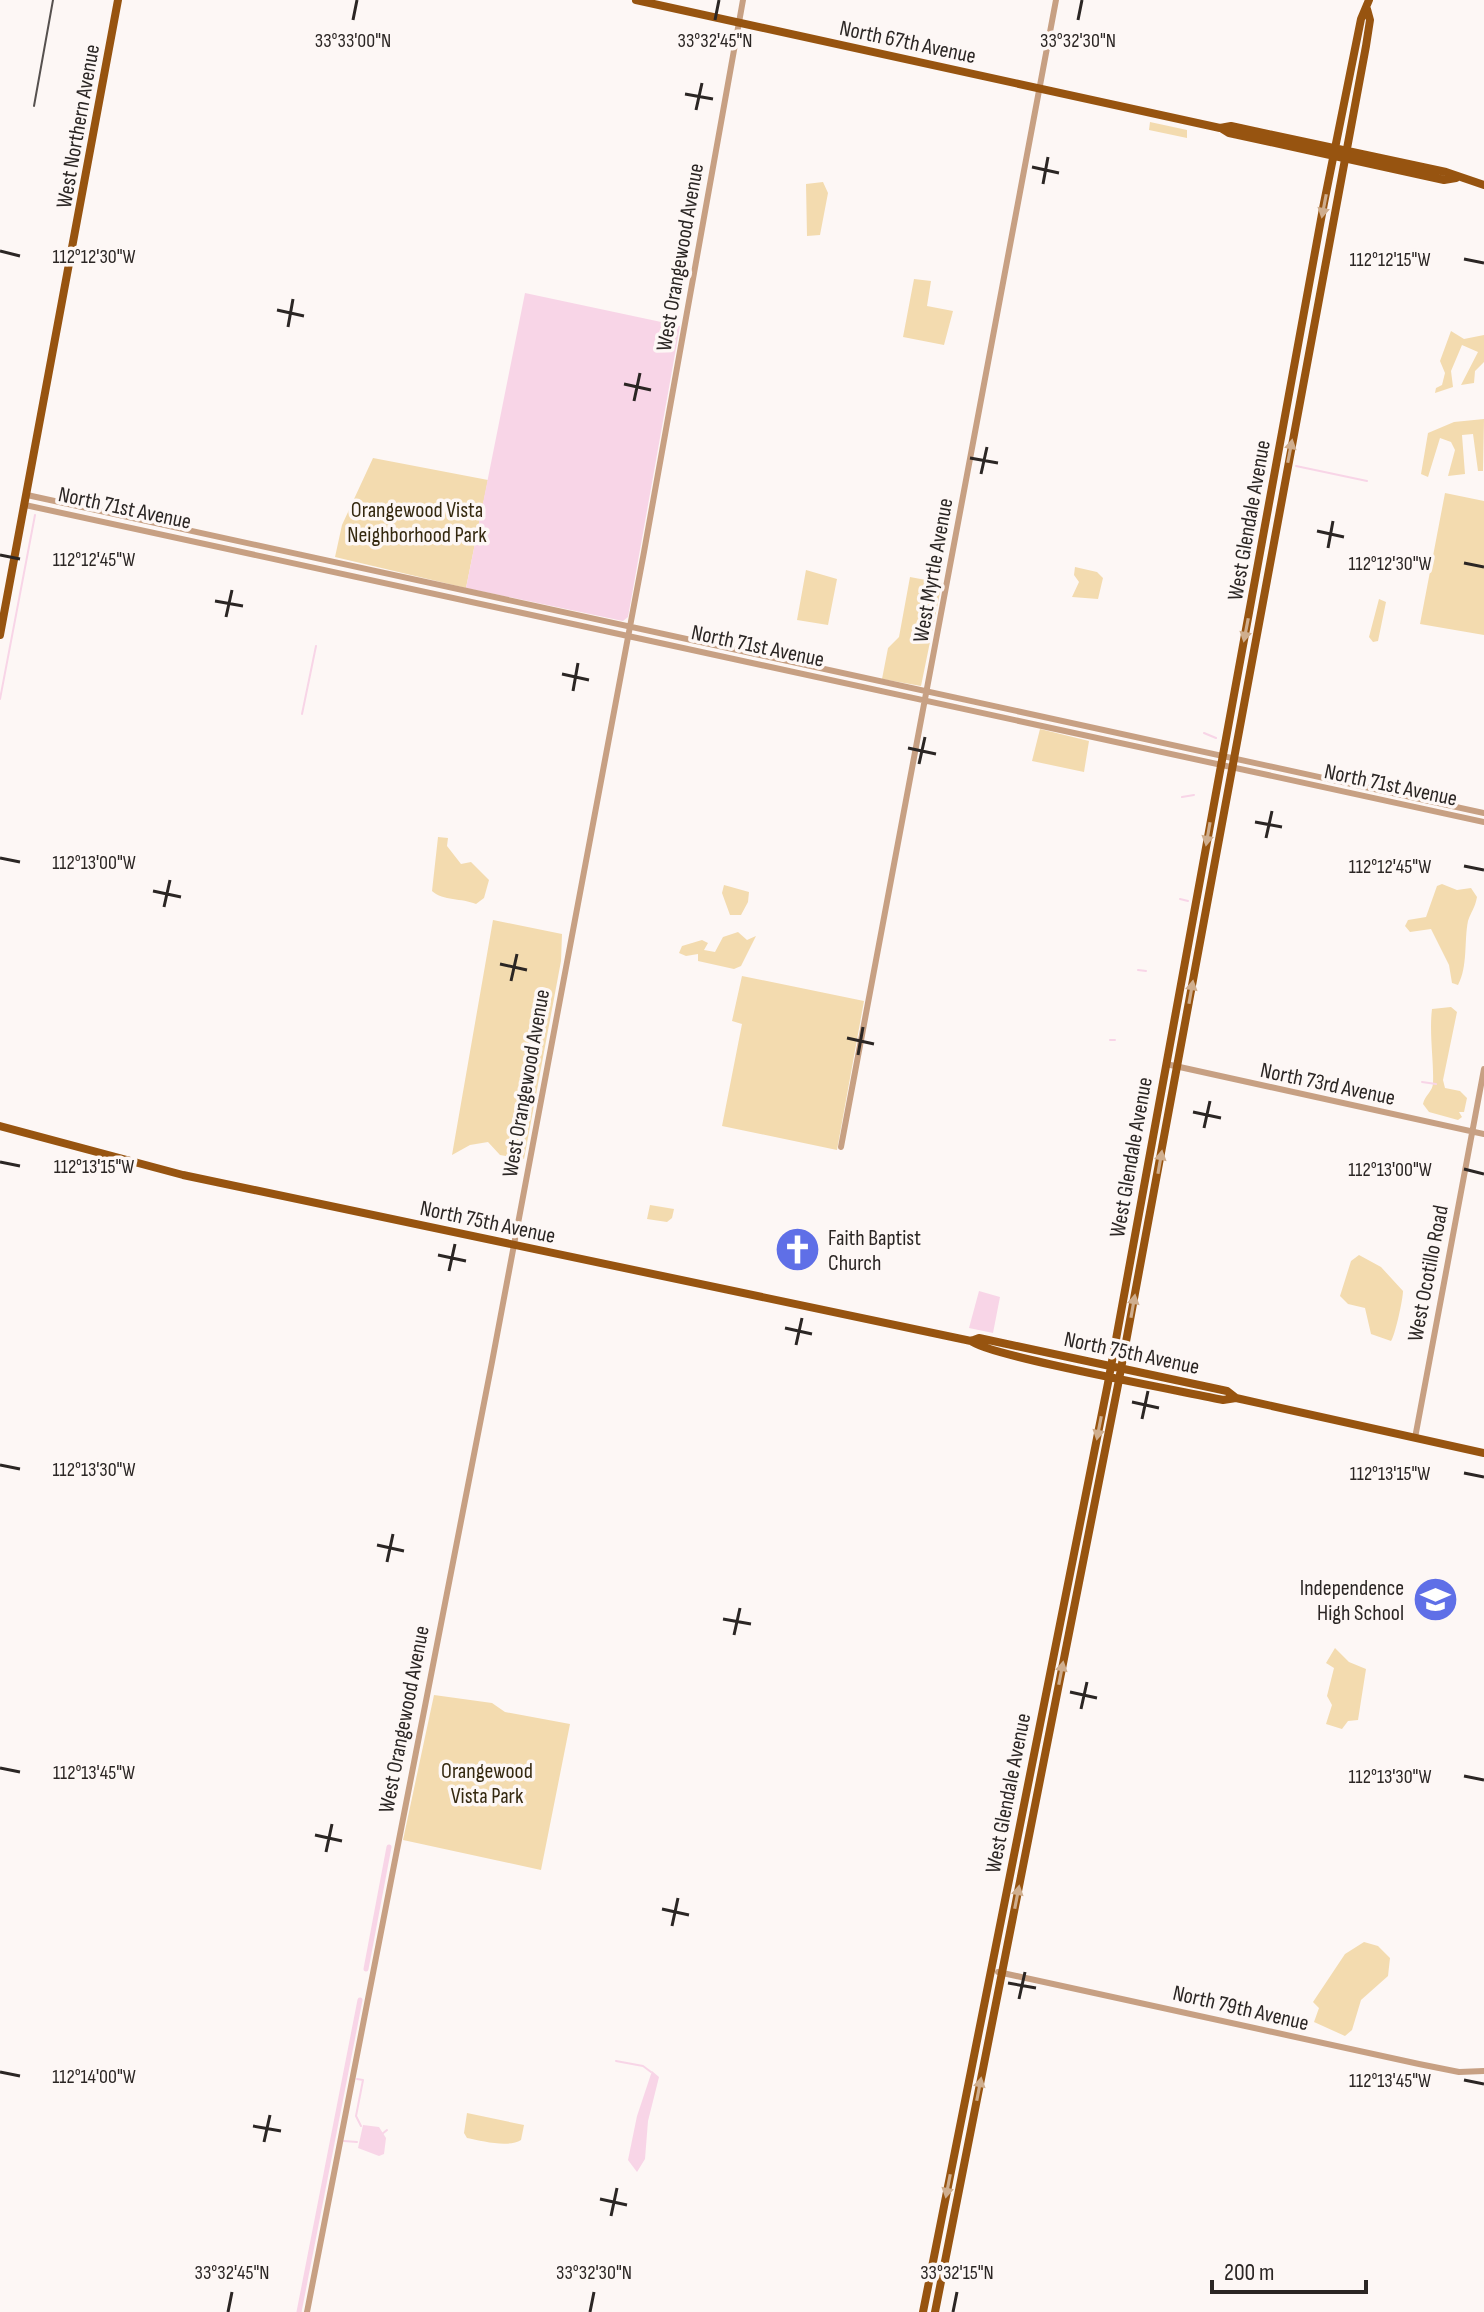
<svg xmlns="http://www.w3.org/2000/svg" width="1484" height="2312" viewBox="0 0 1484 2312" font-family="'Sofia Sans Condensed',sans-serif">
  <rect width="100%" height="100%" fill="#fdf7f5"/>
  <!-- green -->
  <path fill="#f3dbaf" d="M 1150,122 L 1187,130 L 1187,138 L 1149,130 Z
    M 823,182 L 828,193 L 820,235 L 807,236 L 806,184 Z
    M 914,279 L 931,281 L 927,306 L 953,311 L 944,345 L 903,337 Z
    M 1451,331 L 1464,339 L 1484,335 L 1484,362 L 1475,371 L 1474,383 L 1461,385 L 1478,352 L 1462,345 L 1451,371 L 1453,387 L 1435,393 L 1436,388 L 1442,385 L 1445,373 L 1440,361 Z
    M 1484,419 L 1483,471 L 1478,471 L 1473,434 L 1462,435 L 1465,474 L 1448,476 L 1455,450 L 1451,442 L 1440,438 L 1428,477 L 1421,474 L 1428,433 L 1454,422 Z
    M 373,458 L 488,480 L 466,588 L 335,557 L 342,525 Z
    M 1445,493 L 1484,501 L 1484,635 L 1420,624 Z
    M 1075,567 L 1097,572 L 1103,578 L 1098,599 L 1072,597 L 1079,582 L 1074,575 Z
    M 806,570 L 837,579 L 828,625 L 797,620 Z
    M 910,577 L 942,583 L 921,686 L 882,679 L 888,648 L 899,637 Z
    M 1379,599 L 1386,602 L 1378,641 L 1373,642 L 1369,637 Z
    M 1040,729 L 1089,741 L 1084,772 L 1032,761 Z
    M 438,837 L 448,838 L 447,846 L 461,864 L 471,862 L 489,880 L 484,898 L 476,904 C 462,898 443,901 432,891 Z
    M 1442,884 L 1457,890 L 1471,888 L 1477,897 C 1475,908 1471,912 1468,921 C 1464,940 1468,967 1458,985 L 1452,983 L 1449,965 L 1431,929 L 1410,932 L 1405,926 L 1408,920 L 1426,917 L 1437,886 Z
    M 724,885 L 749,892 L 748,902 L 741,915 L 730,915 L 722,893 Z
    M 493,920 L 562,934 L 561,961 L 524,1159 L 500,1155 L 488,1142 L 470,1145 L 452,1155 Z
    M 738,932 L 747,940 L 756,936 L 741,966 L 734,969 L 698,961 L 698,954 L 686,956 L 679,953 L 682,946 L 702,940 L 708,943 L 704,950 L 715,952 L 723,937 Z
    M 742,976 L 864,1001 L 837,1150 L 722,1126 L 742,1024 L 732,1021 Z
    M 1451,1007 L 1457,1012 L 1443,1080 L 1445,1088 L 1460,1091 L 1467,1098 L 1464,1112 L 1459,1112 L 1462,1117 L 1458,1120 L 1429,1112 L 1423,1104 C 1425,1095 1433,1091 1433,1083 C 1434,1062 1429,1033 1432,1009 Z
    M 650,1205 L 674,1209 L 672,1218 L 667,1222 L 647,1219 Z
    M 1359,1255 L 1381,1267 L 1403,1291 C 1403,1299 1395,1336 1391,1341 L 1371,1334 L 1365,1308 L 1348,1304 L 1340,1296 L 1351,1261 Z
    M 1335,1648 L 1349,1662 L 1366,1669 L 1358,1720 L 1348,1721 L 1342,1729 L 1326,1724 L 1332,1705 L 1327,1696 L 1334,1668 L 1326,1663 Z
    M 434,1695 L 492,1703 L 505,1712 L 570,1724 L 541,1870 L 403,1840 Z
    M 1364,1942 L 1378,1946 L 1390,1958 L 1388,1976 L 1361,2000 L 1352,2030 L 1345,2036 L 1314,2022 L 1319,2008 L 1313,2002 L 1345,1954 Z
    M 467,2113 L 524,2125 L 521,2140 C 508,2148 482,2141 467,2138 L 464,2133 Z"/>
  <!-- water -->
  <path fill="#f8d5e7" d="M 525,293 L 680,326 L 628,617 L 623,621 L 466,588 Z
    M 979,1291 L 1000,1297 L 993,1333 L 969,1328 Z
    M 652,2071 L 659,2077 L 648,2121 L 645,2159 L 637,2172 L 628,2160 L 637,2116 Z
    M 363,2125 L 379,2127 L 386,2138 L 384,2154 L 379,2156 L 358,2148 Z"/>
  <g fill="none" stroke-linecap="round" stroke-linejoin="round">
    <!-- stream -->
    <path stroke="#f8d5e7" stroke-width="2" d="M 1296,466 L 1367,481
      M 1232,589 L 1245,594
      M 0,699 L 35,515
      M 302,714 L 316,646
      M 1204,733 L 1216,738
      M 1182,797 L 1194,795
      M 1180,899 L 1188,901
      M 1138,970 L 1146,971
      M 1110,1040 L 1115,1040
      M 1422,1082 L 1436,1084
      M 616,2061 L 643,2066 L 651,2072
      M 357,2079 L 363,2080 L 356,2116 L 361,2126
      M 382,2134 L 387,2130
      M 344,2141 L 357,2142"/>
    <!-- canal -->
    <path stroke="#f8d5e7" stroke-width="5" d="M 366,1969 L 389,1847
      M 299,2312 L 360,2000"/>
    <!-- minor -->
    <path stroke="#c7a083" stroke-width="6" d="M 27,495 L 1484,813
      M 25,505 L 1484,822
      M 1166,1064 L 1484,1134
      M 841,1147 L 1056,0
      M 1415,1438 L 1484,1069
      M 998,1972 L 1419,2064 L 1459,2072 L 1484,2071
      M 307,2312 L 492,1362 L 644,552 L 743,0"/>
    <!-- major -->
    <path stroke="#975410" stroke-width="8" d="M 636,0 L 1220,128 L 1231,126 L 1446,172 L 1484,185
      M 1221,128 L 1229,133 L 1444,180 L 1456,178
      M 0,635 L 118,0
      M 0,1126 L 183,1175 L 971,1341 L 979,1338 L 1227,1391 L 1236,1398
      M 971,1341 C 988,1356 1186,1392 1223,1400 L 1236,1398 L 1484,1453
      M 923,2312 L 1108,1383 L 1324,203 L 1361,19 L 1369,0
      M 935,2312 L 1118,1385 L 1366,46 L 1370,20 L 1367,9"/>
    <!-- rail -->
    <path stroke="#56514f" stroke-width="2" d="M 34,106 L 53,0"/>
  </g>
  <!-- one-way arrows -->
  <defs><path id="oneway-solid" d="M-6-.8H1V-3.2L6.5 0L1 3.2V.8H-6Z" transform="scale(2)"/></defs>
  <g fill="#cfae8e">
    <use href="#oneway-solid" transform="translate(1324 206) rotate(101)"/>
    <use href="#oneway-solid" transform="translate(1290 451) rotate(-79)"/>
    <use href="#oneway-solid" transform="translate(1246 630) rotate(101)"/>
    <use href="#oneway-solid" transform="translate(1208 834) rotate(100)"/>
    <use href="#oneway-solid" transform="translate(1191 992) rotate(-80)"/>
    <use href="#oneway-solid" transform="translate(1160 1162) rotate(-80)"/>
    <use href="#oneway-solid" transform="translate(1133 1306) rotate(-80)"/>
    <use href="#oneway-solid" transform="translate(1099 1428) rotate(101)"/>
    <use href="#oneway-solid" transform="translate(1061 1673) rotate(-79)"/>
    <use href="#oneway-solid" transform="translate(1017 1897) rotate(-79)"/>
    <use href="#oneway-solid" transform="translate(979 2089) rotate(-79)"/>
    <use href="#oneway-solid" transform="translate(948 2186) rotate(101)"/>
  </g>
  <!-- ticks -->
  <path fill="none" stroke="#2b2624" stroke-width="3" d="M 353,20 L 357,0M 715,20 L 719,0M 1078,20 L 1082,0M 685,94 L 713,99M 696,110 L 702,83M 1032,167 L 1059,173M 1043,184 L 1048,157M 0,251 L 20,256M 1464,259 L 1484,263M 277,310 L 304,316M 288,327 L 293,299M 624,384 L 651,390M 634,401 L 640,373M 970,458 L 998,463M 981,474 L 987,447M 1317,531 L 1344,537M 1328,548 L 1333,521M 0,555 L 20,559M 1464,563 L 1484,567M 215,601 L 243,606M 226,617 L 232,590M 562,674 L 589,680M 573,691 L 578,663M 908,748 L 936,754M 919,764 L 925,737M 1255,822 L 1282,827M 1266,838 L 1272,811M 0,858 L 20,862M 1464,866 L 1484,870M 153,891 L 181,897M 164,907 L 170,880M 500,964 L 527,970M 511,981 L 517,954M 847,1038 L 874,1044M 858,1055 L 863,1027M 1193,1112 L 1221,1118M 1204,1128 L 1210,1101M 0,1162 L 20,1166M 1464,1169 L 1484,1174M 438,1255 L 466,1261M 449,1271 L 455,1244M 785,1328 L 812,1334M 796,1345 L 802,1318M 1132,1402 L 1159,1408M 1142,1419 L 1148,1391M 0,1465 L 20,1469M 1464,1473 L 1484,1477M 377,1545 L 404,1551M 387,1562 L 393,1534M 723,1619 L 751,1624M 734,1635 L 740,1608M 1070,1692 L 1097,1698M 1081,1709 L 1087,1682M 0,1768 L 20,1772M 1464,1776 L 1484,1780M 315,1835 L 342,1841M 326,1852 L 332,1824M 662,1909 L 689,1915M 672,1926 L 678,1898M 1008,1983 L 1036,1988M 1019,1999 L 1025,1972M 0,2072 L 20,2076M 1464,2080 L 1484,2084M 253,2126 L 281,2131M 264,2142 L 270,2115M 600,2199 L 627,2205M 611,2216 L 617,2188M 228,2312 L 232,2292M 590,2312 L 594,2292M 953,2312 L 957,2292"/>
  <!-- icons -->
  <defs>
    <symbol id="church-disc" viewBox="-11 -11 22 22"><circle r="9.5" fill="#5f6fe7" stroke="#fdf7f5"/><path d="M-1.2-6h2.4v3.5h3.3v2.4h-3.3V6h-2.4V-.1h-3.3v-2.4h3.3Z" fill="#fff"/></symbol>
    <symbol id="school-disc" viewBox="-11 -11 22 22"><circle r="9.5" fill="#5f6fe7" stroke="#fdf7f5"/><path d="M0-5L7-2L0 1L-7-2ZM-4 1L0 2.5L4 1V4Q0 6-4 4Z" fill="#fff"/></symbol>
  </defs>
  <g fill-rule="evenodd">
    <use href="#church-disc" x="772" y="1224" width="51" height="51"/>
    <use href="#school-disc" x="1410" y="1574" width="51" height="51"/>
  </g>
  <g text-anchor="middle" stroke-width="7" stroke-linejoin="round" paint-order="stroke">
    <!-- street labels -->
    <g font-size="22" fill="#2b2624" stroke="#fdf7f5">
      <text transform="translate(908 41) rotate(12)" y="8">North 67th Avenue</text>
      <text transform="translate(77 126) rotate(-80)" y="8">West Northern Avenue</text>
      <text transform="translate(679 257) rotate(-80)" y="8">West Orangewood Avenue</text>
      <text transform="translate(125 507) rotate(12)" y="8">North 71st Avenue</text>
      <text transform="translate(1248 520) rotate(-80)" y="8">West Glendale Avenue</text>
      <text transform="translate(932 570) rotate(-80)" y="8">West Myrtle Avenue</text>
      <text transform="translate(758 645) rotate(12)" y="8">North 71st Avenue</text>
      <text transform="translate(1391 784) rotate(12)" y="8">North 71st Avenue</text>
      <text transform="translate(525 1083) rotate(-80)" y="8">West Orangewood Avenue</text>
      <text transform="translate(1328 1083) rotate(12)" y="8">North 73rd Avenue</text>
      <text transform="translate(1130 1157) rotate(-80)" y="8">West Glendale Avenue</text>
      <text transform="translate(488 1221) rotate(12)" y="8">North 75th Avenue</text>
      <text transform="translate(1427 1273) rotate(-79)" y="8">West Ocotillo Road</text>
      <text transform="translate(1132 1352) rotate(12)" y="8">North 75th Avenue</text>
      <text transform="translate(403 1719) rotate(-79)" y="8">West Orangewood Avenue</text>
      <text transform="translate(1007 1793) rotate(-79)" y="8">West Glendale Avenue</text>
      <text transform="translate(1241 2007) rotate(13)" y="8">North 79th Avenue</text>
    </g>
    <!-- park labels -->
    <g font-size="22" fill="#352910" stroke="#fdf7f5">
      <text x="417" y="517">Orangewood Vista<tspan x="417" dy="25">Neighborhood Park</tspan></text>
      <text x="487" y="1778">Orangewood<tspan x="487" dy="25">Vista Park</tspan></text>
    </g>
    <!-- poi labels -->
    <g font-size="22" fill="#2b2624" stroke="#fdf7f5" text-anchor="start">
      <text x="828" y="1245">Faith Baptist<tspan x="828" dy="25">Church</tspan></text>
      <text x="1404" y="1595" text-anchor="end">Independence<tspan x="1404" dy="25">High School</tspan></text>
    </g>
  </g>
  <g font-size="20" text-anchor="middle" fill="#2b2624" stroke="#fdf7f5" stroke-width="7" stroke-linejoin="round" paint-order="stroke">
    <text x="353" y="47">33°33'00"N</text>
    <text x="715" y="47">33°32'45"N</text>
    <text x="1078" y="47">33°32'30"N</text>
    <text x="94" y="263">112°12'30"W</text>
    <text x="1390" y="266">112°12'15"W</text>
    <text x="94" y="566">112°12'45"W</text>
    <text x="1390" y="570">112°12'30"W</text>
    <text x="94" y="869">112°13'00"W</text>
    <text x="1390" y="873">112°12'45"W</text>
    <text x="94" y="1173">112°13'15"W</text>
    <text x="1390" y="1176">112°13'00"W</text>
    <text x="94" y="1476">112°13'30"W</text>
    <text x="1390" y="1480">112°13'15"W</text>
    <text x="94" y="1779">112°13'45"W</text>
    <text x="1390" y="1783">112°13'30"W</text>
    <text x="94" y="2083">112°14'00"W</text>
    <text x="1390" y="2087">112°13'45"W</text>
    <text x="232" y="2279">33°32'45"N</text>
    <text x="594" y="2279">33°32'30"N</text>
    <text x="957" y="2279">33°32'15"N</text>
  </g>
  <!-- scale -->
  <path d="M1212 2280v12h154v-12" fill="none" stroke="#2b2624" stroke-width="4"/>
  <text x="1224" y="2280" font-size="24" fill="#2b2624" stroke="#fdf7f5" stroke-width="6" paint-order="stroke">200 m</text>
</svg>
